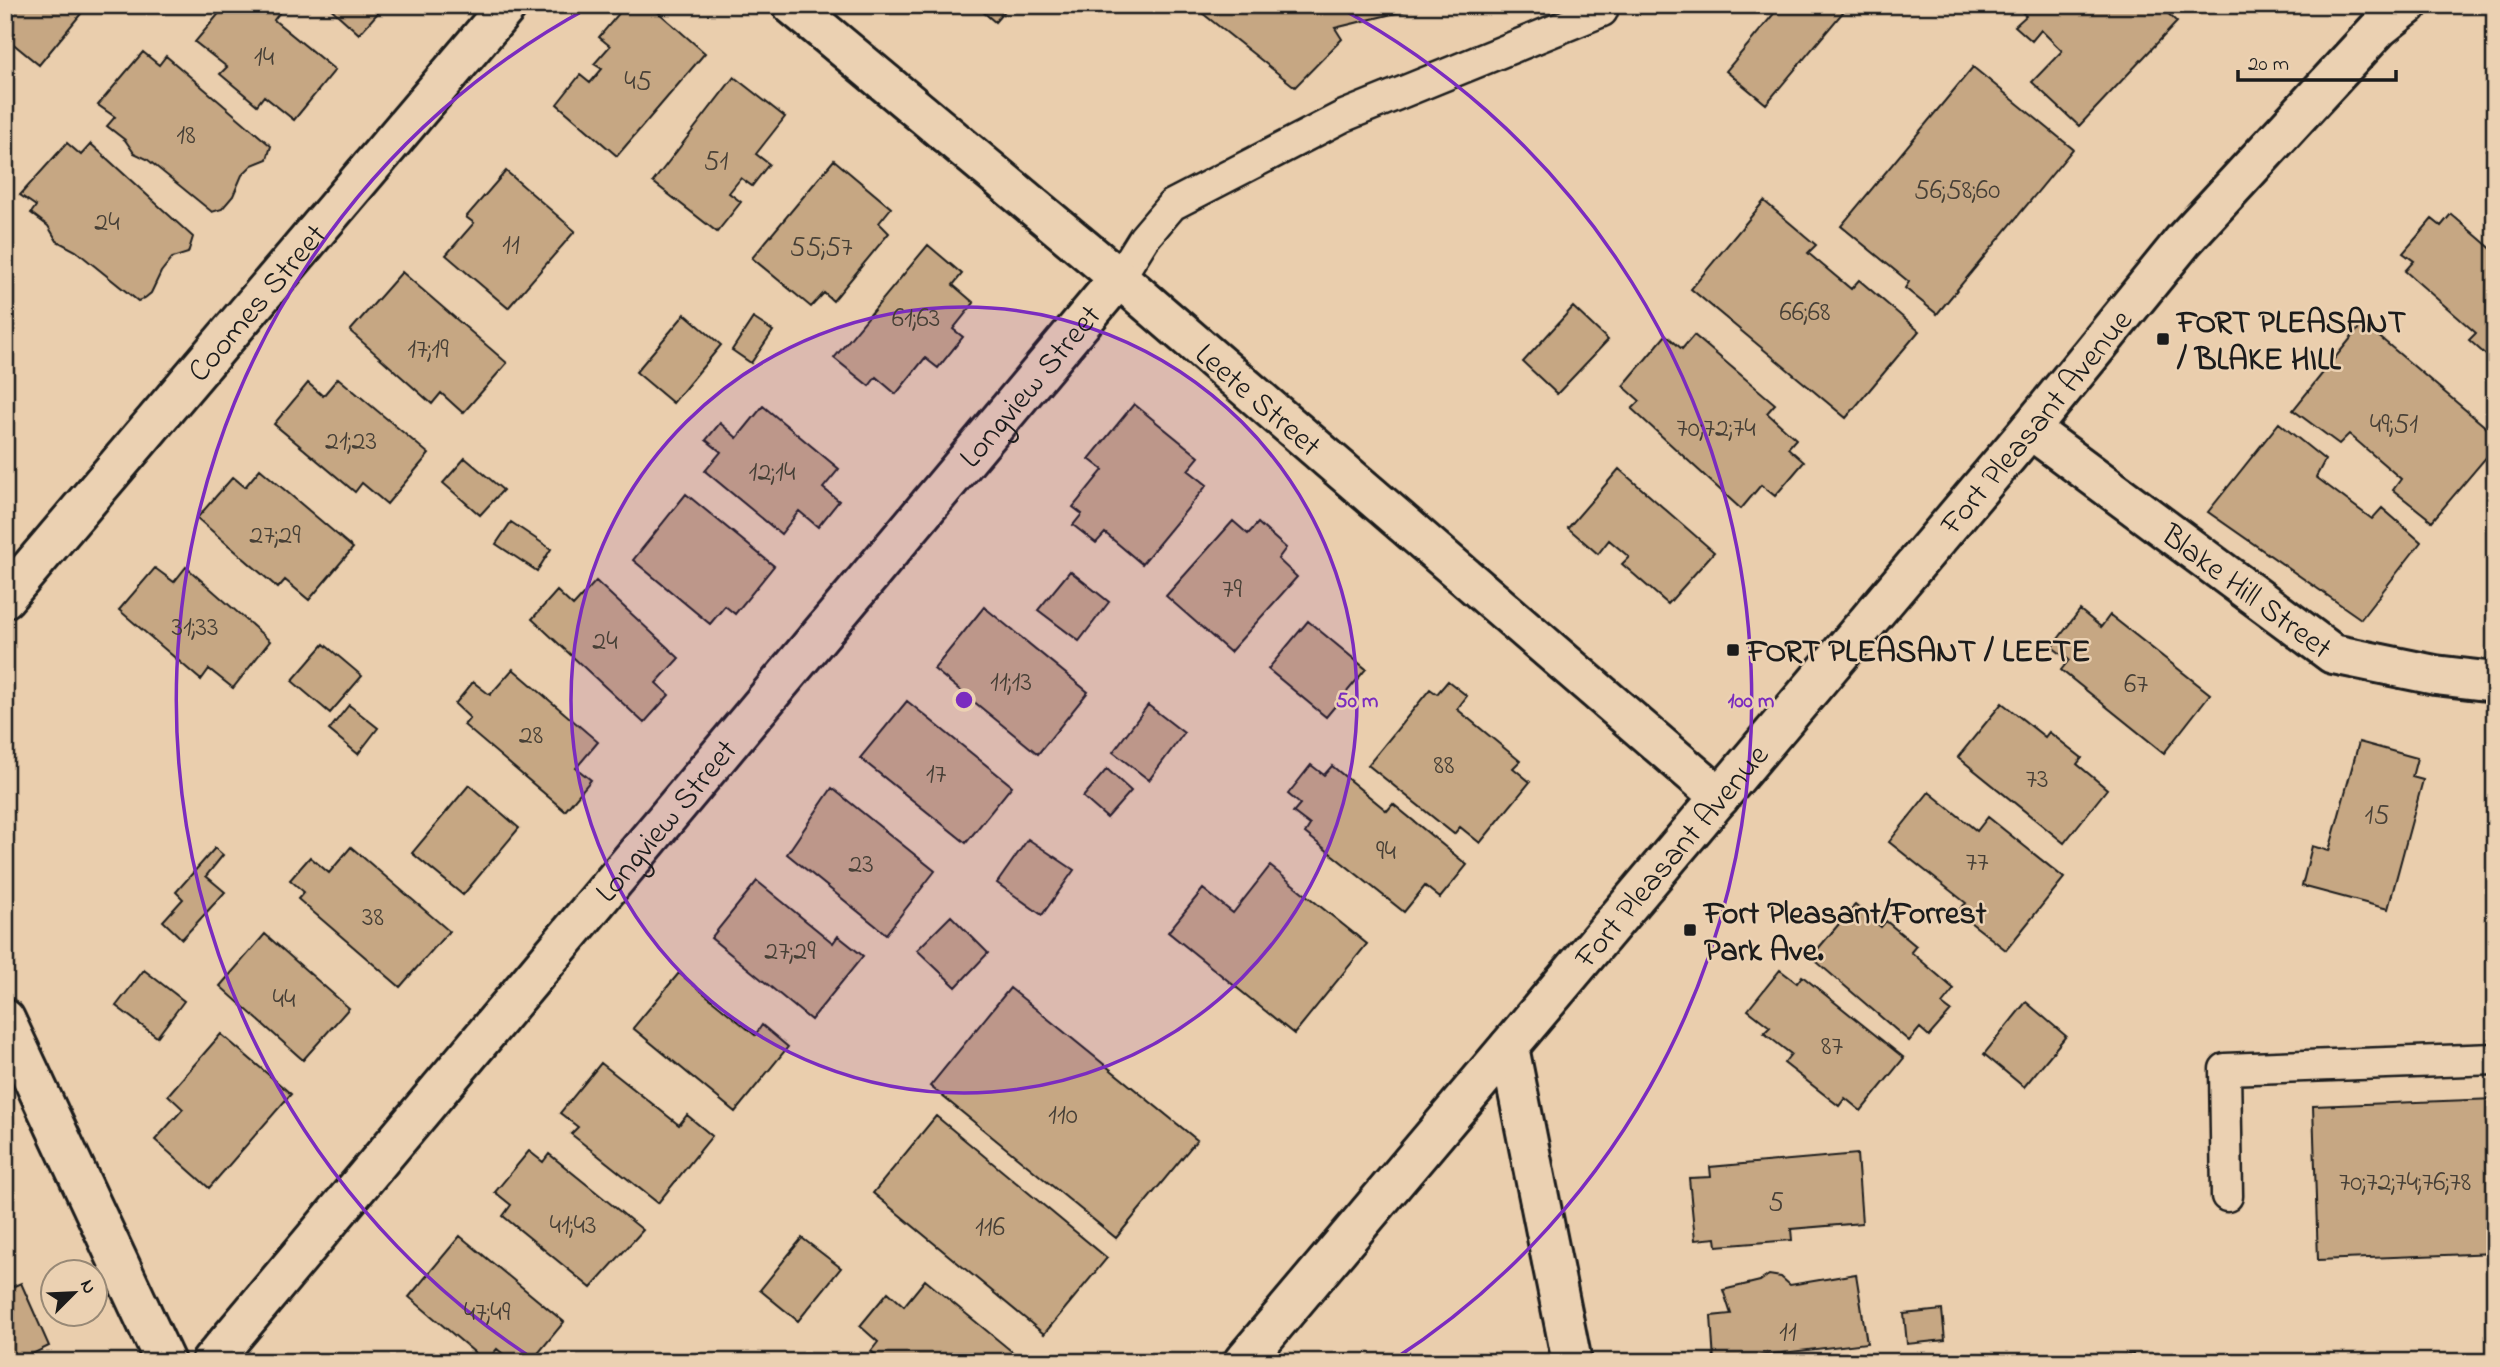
<svg xmlns="http://www.w3.org/2000/svg" width="2500" height="1367" viewBox="0 0 2500 1367" font-family="'Indie Flower',sans-serif">
  <rect width="100%" height="100%" fill="#eacead"/>
  <filter id="ink" filterUnits="userSpaceOnUse"><feTurbulence type="fractalNoise" baseFrequency=".0143" numOctaves="2"/><feDisplacementMap in="SourceGraphic" scale="14" xChannelSelector="R" yChannelSelector="G"/><feConvolveMatrix kernelMatrix="1 2 1 2 8 2 1 2 1" color-interpolation-filters="sRGB"/></filter>
  <g filter="url(#ink)">
    <!-- building -->
    <path fill="#c6a783" stroke="#1c1c1c" stroke-width="2" d="M 15,5 L 79,5 L 84,10 L 39,65 L 5,37 L 5,17 Z
      M 226,5 L 272,5 L 280,12 L 274,20 L 335,70 L 294,120 L 264,96 L 257,105 L 220,74 L 227,67 L 195,42 Z
      M 327,5 L 385,5 L 359,34 Z
      M 626,5 L 650,5 L 705,53 L 617,156 L 557,104 L 580,75 L 590,83 L 602,69 L 594,64 L 610,46 L 599,37 Z
      M 975,5 L 1010,5 L 995,22 Z
      M 1192,5 L 1429,5 L 1335,28 L 1342,39 L 1295,87 Z
      M 1781,5 L 1849,5 L 1766,104 L 1726,71 Z
      M 2015,5 L 2159,5 L 2177,22 L 2079,126 L 2032,82 L 2062,51 L 2041,30 L 2032,41 L 2015,26 L 2026,16 Z
      M 143,52 L 159,65 L 166,56 L 271,146 L 267,159 L 252,165 L 242,175 L 233,196 L 222,209 L 212,212 L 147,159 L 134,153 L 125,140 L 107,126 L 115,117 L 98,105 Z
      M 1973,67 L 2073,149 L 1937,314 L 1905,288 L 1909,282 L 1841,226 Z
      M 734,77 L 785,117 L 756,154 L 769,164 L 752,186 L 741,178 L 729,193 L 741,202 L 717,232 L 653,182 Z
      M 2495,141 L 2495,159 L 2486,150 Z
      M 67,143 L 81,155 L 91,144 L 193,237 L 188,253 L 172,258 L 161,272 L 151,293 L 145,298 L 138,301 L 76,251 L 57,241 L 48,226 L 31,213 L 36,206 L 20,195 Z
      M 834,160 L 891,208 L 879,223 L 889,233 L 833,301 L 824,293 L 811,307 L 752,258 Z
      M 506,171 L 575,231 L 508,308 L 446,255 L 474,223 L 466,217 Z
      M 1764,201 L 1816,245 L 1808,253 L 1851,289 L 1859,280 L 1919,331 L 1846,418 L 1691,289 Z
      M 2451,214 L 2495,252 L 2495,363 L 2469,340 L 2476,333 L 2405,271 L 2414,261 L 2403,253 L 2432,219 L 2441,226 Z
      M 928,245 L 962,274 L 953,285 L 974,303 L 953,329 L 963,337 L 938,368 L 925,358 L 896,394 L 876,377 L 869,386 L 834,358 Z
      M 402,272 L 507,363 L 463,413 L 441,393 L 432,404 L 350,331 Z
      M 1573,307 L 1608,340 L 1557,394 L 1523,362 Z
      M 685,314 L 721,345 L 673,403 L 636,372 Z
      M 753,318 L 773,331 L 751,363 L 732,350 Z
      M 2363,323 L 2495,435 L 2495,447 L 2432,521 L 2393,490 L 2401,479 L 2349,434 L 2339,444 L 2293,410 Z
      M 1666,335 L 1682,349 L 1694,335 L 1775,404 L 1767,413 L 1796,439 L 1788,448 L 1804,462 L 1775,496 L 1761,485 L 1741,509 L 1632,409 L 1640,401 L 1623,386 Z
      M 338,378 L 429,454 L 387,504 L 362,483 L 355,492 L 274,424 L 308,383 L 323,396 Z
      M 1134,404 L 1199,457 L 1188,470 L 1207,485 L 1142,564 L 1105,533 L 1096,543 L 1073,525 L 1082,514 L 1073,507 L 1103,470 L 1089,459 Z
      M 763,406 L 839,469 L 823,488 L 839,501 L 818,527 L 799,511 L 781,534 L 705,471 L 721,452 L 706,440 L 720,423 L 737,438 Z
      M 2279,423 L 2325,460 L 2316,477 L 2372,519 L 2382,508 L 2421,542 L 2361,619 L 2208,512 Z
      M 465,458 L 503,490 L 480,515 L 443,483 Z
      M 260,469 L 353,548 L 309,600 L 285,580 L 278,588 L 197,518 L 233,477 L 245,487 Z
      M 1619,469 L 1714,552 L 1668,604 L 1622,564 L 1629,557 L 1609,540 L 1598,554 L 1568,528 Z
      M 686,494 L 774,566 L 735,614 L 725,606 L 710,624 L 633,560 Z
      M 1233,521 L 1248,534 L 1258,523 L 1286,548 L 1278,559 L 1297,577 L 1230,652 L 1166,596 Z
      M 511,522 L 551,549 L 537,571 L 496,544 Z
      M 186,567 L 270,641 L 233,688 L 209,669 L 201,680 L 119,610 L 155,568 L 174,582 Z
      M 1070,571 L 1109,602 L 1079,641 L 1038,610 Z
      M 596,581 L 679,658 L 656,683 L 669,695 L 644,723 L 532,619 L 557,591 L 573,606 Z
      M 984,607 L 1088,692 L 1038,754 L 934,669 Z
      M 2080,610 L 2101,627 L 2110,615 L 2210,694 L 2164,753 L 2061,670 L 2069,660 L 2052,647 Z
      M 1308,621 L 1366,669 L 1326,717 L 1268,669 Z
      M 324,644 L 362,676 L 330,713 L 292,681 Z
      M 513,669 L 598,742 L 576,768 L 591,780 L 565,811 L 464,725 L 470,718 L 455,704 L 473,682 L 490,695 Z
      M 1448,681 L 1467,696 L 1457,709 L 1520,761 L 1513,768 L 1530,782 L 1480,843 L 1460,827 L 1454,834 L 1368,765 L 1430,689 L 1437,694 Z
      M 907,701 L 1012,786 L 966,843 L 860,758 Z
      M 2002,703 L 2045,737 L 2049,732 L 2082,758 L 2077,764 L 2107,789 L 2064,843 L 1958,757 Z
      M 349,705 L 378,728 L 358,754 L 329,730 Z
      M 1148,705 L 1184,733 L 1149,780 L 1113,752 Z
      M 2359,742 L 2417,758 L 2412,777 L 2423,780 L 2388,909 L 2302,886 L 2312,846 L 2329,851 Z
      M 1311,765 L 1324,775 L 1332,766 L 1387,811 L 1393,804 L 1467,865 L 1440,898 L 1425,886 L 1404,912 L 1305,833 L 1310,825 L 1293,812 L 1300,804 L 1288,794 Z
      M 1107,769 L 1131,791 L 1107,818 L 1083,797 Z
      M 469,785 L 519,828 L 463,895 L 412,853 Z
      M 832,788 L 935,871 L 886,934 L 787,854 Z
      M 1929,792 L 1977,831 L 1988,817 L 2064,878 L 2006,950 L 1957,912 L 1966,903 L 1889,842 Z
      M 1028,839 L 1074,870 L 1042,915 L 997,883 Z
      M 351,847 L 449,931 L 400,987 L 298,899 L 304,892 L 290,880 L 310,857 L 329,873 Z
      M 215,848 L 223,855 L 206,876 L 225,892 L 182,939 L 163,921 L 183,899 L 176,892 Z
      M 1270,866 L 1367,944 L 1294,1034 L 1168,932 L 1203,889 L 1233,913 Z
      M 757,881 L 833,943 L 838,936 L 863,956 L 811,1020 L 711,938 Z
      M 1855,905 L 1881,927 L 1886,921 L 1916,946 L 1911,952 L 1954,989 L 1942,1004 L 1951,1011 L 1929,1036 L 1920,1028 L 1909,1041 L 1811,957 Z
      M 951,916 L 988,953 L 956,987 L 917,950 Z
      M 265,934 L 349,1008 L 303,1060 L 220,986 Z
      M 144,970 L 184,1001 L 157,1037 L 116,1006 Z
      M 1780,970 L 1797,983 L 1802,976 L 1904,1058 L 1861,1111 L 1845,1098 L 1839,1106 L 1784,1063 L 1791,1054 L 1764,1033 L 1770,1027 L 1748,1010 Z
      M 679,973 L 755,1035 L 762,1025 L 788,1047 L 735,1112 L 633,1028 Z
      M 1010,988 L 1197,1140 L 1116,1238 L 930,1086 Z
      M 2026,1002 L 2066,1036 L 2024,1087 L 1984,1054 Z
      M 221,1034 L 291,1094 L 209,1188 L 155,1140 L 183,1109 L 168,1095 Z
      M 601,1063 L 679,1125 L 687,1115 L 712,1136 L 658,1203 L 571,1134 L 578,1127 L 560,1113 Z
      M 2495,1099 L 2495,1253 L 2318,1260 L 2313,1106 Z
      M 936,1116 L 1107,1258 L 1044,1334 L 873,1193 Z
      M 529,1151 L 543,1162 L 549,1154 L 643,1230 L 591,1288 L 503,1216 L 511,1205 L 495,1192 Z
      M 1857,1154 L 1862,1223 L 1791,1229 L 1792,1240 L 1717,1246 L 1716,1238 L 1695,1240 L 1689,1178 L 1711,1177 L 1710,1167 Z
      M 460,1236 L 564,1322 L 531,1362 L 513,1362 L 497,1349 L 486,1362 L 409,1297 Z
      M 802,1238 L 841,1268 L 798,1321 L 760,1290 Z
      M 1856,1274 L 1867,1343 L 1714,1361 L 1711,1316 L 1731,1314 L 1723,1290 L 1760,1281 L 1769,1275 L 1781,1277 L 1790,1285 Z
      M 925,1280 L 1015,1354 L 1008,1362 L 884,1362 L 871,1351 L 878,1342 L 860,1326 L 888,1292 L 904,1306 Z
      M 21,1283 L 49,1346 L 28,1356 L 31,1362 L 5,1362 L 5,1290 Z
      M 1942,1310 L 1945,1340 L 1907,1344 L 1904,1314 Z
      M 2133,1354 L 2134,1362 L 2081,1362 L 2081,1360 Z"/>
    <g fill="none" stroke-linecap="round" stroke-linejoin="round">
      <defs>
        <path id="service" d="M 1119,278 L 1144,238 L 1172,205 L 1344,116 L 1602,11
          M 2227,1196 L 2225,1069 L 2495,1059"/>
        <g id="minor">
          <path id="s1" d="M 2030,429 L 2333,654 L 2435,675 L 2495,682"/>
          <path id="s2" d="M 5,598 L 508,5"/>
          <path d="M 5,1019 L 165,1362"/>
          <path id="s3" d="M 211,1362 L 1119,278"/>
        </g>
        <g id="tertiary">
          <path id="s4" d="M 792,5 L 1119,278 L 1720,797"/>
          <path d="M 1509,1047 L 1572,1362"/>
          <path id="s5" d="M 1243,1362 L 2030,429 L 2183,241 L 2379,28 L 2408,5"/>
        </g>
      </defs>
      <!-- service casing -->
      <use href="#service" stroke="#1c1c1c" stroke-width="35"/>
      <!-- minor casing -->
      <use href="#minor" stroke="#1c1c1c" stroke-width="44"/>
      <!-- tertiary casing -->
      <use href="#tertiary" stroke="#1c1c1c" stroke-width="44"/>
      <!-- service -->
      <use href="#service" stroke="#ebd1b2" stroke-width="30"/>
      <!-- minor -->
      <use href="#minor" stroke="#ebd1b2" stroke-width="38"/>
      <!-- tertiary -->
      <use href="#tertiary" stroke="#ebd1b2" stroke-width="38"/>
    </g>
  </g>
  <!-- distance rings -->
  <circle cx="964" cy="700" r="393" fill="#7b2cbf" fill-opacity=".12"/>
  <g fill="none" stroke="#7b2cbf" stroke-width="3.5">
    <circle cx="964" cy="700" r="393"/>
    <path d="M535 1360A787 787 0 0 1 588 8M1340 8A787 787 0 0 1 1393 1360"/>
  </g>
  <!-- markers -->
  <g fill="#1c1c1c" stroke="#ebd1b2" stroke-width="2.5">
    <rect x="2156" y="332" width="14" height="14" rx="3.5"/>
    <rect x="1726" y="643" width="14" height="14" rx="3.5"/>
    <rect x="1683" y="923" width="14" height="14" rx="3.5"/>
  </g>
  <g text-anchor="middle" stroke-width="5" stroke-linejoin="round" paint-order="stroke">
    <!-- number labels -->
    <g font-size="28" fill="#463f36">
      <text x="264" y="65">14</text>
      <text x="638" y="89">45</text>
      <text x="186" y="143">18</text>
      <text x="716" y="169">51</text>
      <text x="1957" y="198">56;58;60</text>
      <text x="107" y="230">24</text>
      <text x="511" y="253">11</text>
      <text x="821" y="255">55;57</text>
      <text x="1805" y="320">66;68</text>
      <text x="916" y="326">61;63</text>
      <text x="428" y="357">17;19</text>
      <text x="2394" y="432">49;51</text>
      <text x="1716" y="436">70;72;74</text>
      <text x="351" y="449">21;23</text>
      <text x="772" y="480">12;14</text>
      <text x="275" y="543">27;29</text>
      <text x="1232" y="597">79</text>
      <text x="195" y="635">31;33</text>
      <text x="605" y="649">24</text>
      <text x="1011" y="690">11;13</text>
      <text x="2136" y="692">67</text>
      <text x="531" y="743">28</text>
      <text x="1444" y="773">88</text>
      <text x="936" y="782">17</text>
      <text x="2037" y="787">73</text>
      <text x="2377" y="823">15</text>
      <text x="1386" y="859">94</text>
      <text x="1977" y="870">77</text>
      <text x="861" y="872">23</text>
      <text x="373" y="925">38</text>
      <text x="790" y="959">27;29</text>
      <text x="284" y="1007">44</text>
      <text x="1832" y="1054">87</text>
      <text x="1063" y="1123">110</text>
      <text x="2405" y="1190">70;72;74;76;78</text>
      <text x="1776" y="1210">5</text>
      <text x="573" y="1233">41;43</text>
      <text x="990" y="1235">116</text>
      <text x="487" y="1320">47;49</text>
      <text x="1788" y="1340">11</text>
    </g>
    <!-- street labels -->
    <g font-size="32" fill="#1c1c1c" stroke="#ebd1b2">
      <text dy="11" stroke="none"><textPath href="#s2" startOffset="388">Coomes Street</textPath></text>
      <text dy="11" stroke="none"><textPath href="#s3" startOffset="1274">Longview Street</textPath></text>
      <text dy="11" stroke="none"><textPath href="#s4" startOffset="611">Leete Street</textPath></text>
      <text dy="11" stroke="none"><textPath href="#s5" startOffset="1230">Fort Pleasant Avenue</textPath></text>
      <text dy="11" stroke="none"><textPath href="#s1" startOffset="271">Blake Hill Street</textPath></text>
      <text dy="11" stroke="none"><textPath href="#s3" startOffset="707">Longview Street</textPath></text>
      <text dy="11" stroke="none"><textPath href="#s5" startOffset="663">Fort Pleasant Avenue</textPath></text>
    </g>
    <!-- poi labels -->
    <g font-size="32" font-weight="bold" fill="#1c1c1c" stroke="#ebd1b2" text-anchor="start">
      <text x="2177" y="332">FORT PLEASANT<tspan x="2177" dy="37">/ BLAKE HILL</tspan></text>
      <text x="1747" y="661">FORT PLEASANT / LEETE</text>
      <text x="1704" y="923">Fort Pleasant/Forrest<tspan x="1704" dy="37">Park Ave.</tspan></text>
    </g>
  </g>
  <circle cx="964" cy="700" r="10" fill="#7b2cbf" stroke="#ebd1b2" stroke-width="3.5"/>
  <g font-size="21" text-anchor="middle" font-weight="bold" fill="#7b2cbf" stroke="#ebd1b2" stroke-width="5" stroke-linejoin="round" paint-order="stroke">
    <text x="1357" y="707">50 m</text>
    <text x="1751" y="707">100 m</text>
  </g>
  <!-- margin -->
  <rect width="2500" height="1367" fill="none" stroke="#ebd1b2" stroke-width="28"/>
  <rect x="14" y="14" width="2472" height="1339" fill="none" stroke="#1c1c1c" stroke-width="2.5" filter="url(#ink)"/>
  <!-- north arrow -->
  <g transform="translate(74 1293) rotate(66)"><circle r="33" fill="#ebd1b2" stroke="#988976" stroke-width="2"/>
  <path d="M0-5L12 26L0 18L-12 26Z" fill="#1c1c1c"/>
  <text y="-10" font-size="19" font-weight="bold" text-anchor="middle" fill="#1c1c1c">N</text>
  </g>
  <!-- scale -->
  <path d="M2238 70v10h158v-10" fill="none" stroke="#1c1c1c" stroke-width="3.5"/>
  <text x="2248" y="70" font-size="21" fill="#1c1c1c" stroke="#ebd1b2" stroke-width="5" paint-order="stroke">20 m</text>
</svg>
